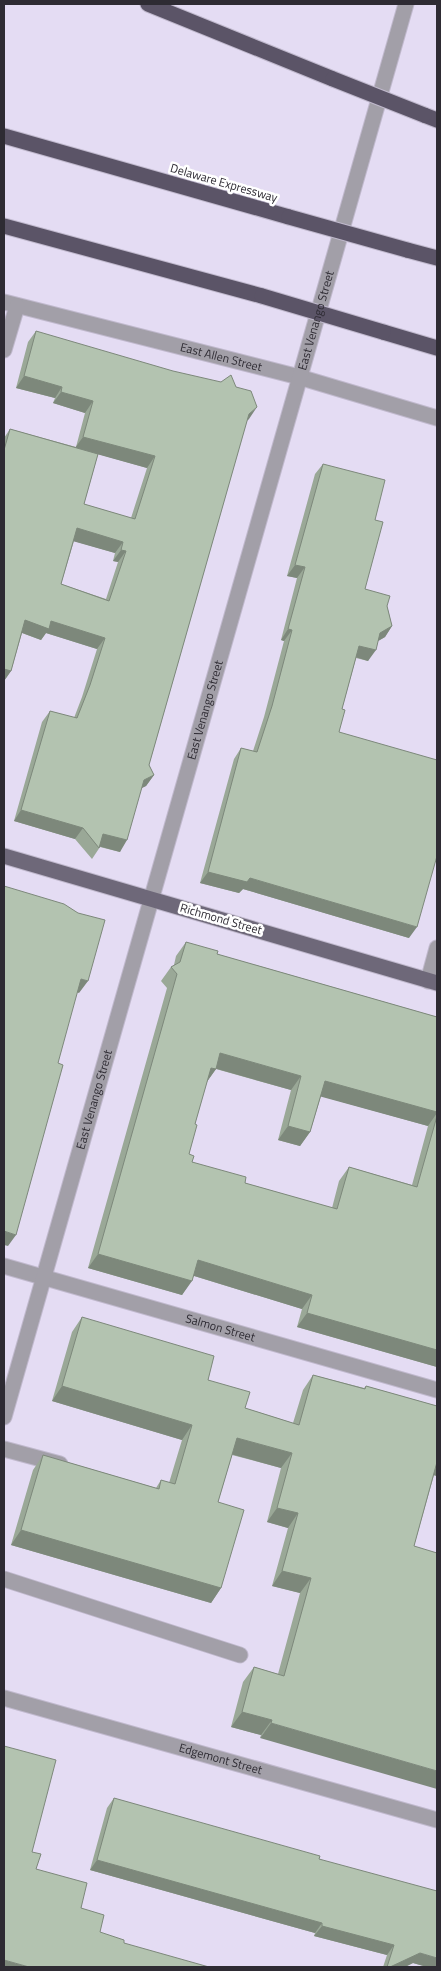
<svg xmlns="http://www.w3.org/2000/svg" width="441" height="1971" viewBox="0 0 441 1971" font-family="'Titillium Web',sans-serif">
  <rect width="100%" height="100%" fill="#e4dcf3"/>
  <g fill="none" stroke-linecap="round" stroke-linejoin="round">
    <defs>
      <g id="minor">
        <path id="s1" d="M 4,302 L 299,377 L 437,418"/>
        <path d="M 4,350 L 17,306"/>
        <path d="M 428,981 L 437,948"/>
        <path id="s2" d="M 4,1266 L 437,1390"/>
        <path id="s3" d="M 4,1417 L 406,4"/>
        <path d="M 4,1449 L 60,1464"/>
        <path d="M 4,1579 L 240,1655"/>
        <path id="s4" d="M 4,1698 L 437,1820"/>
      </g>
      <path id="major" d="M 4,856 L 437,983"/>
      <path id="highway" d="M 148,4 L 333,79
        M 424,115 L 437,120
        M 4,136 L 289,217
        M 4,226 L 262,296
        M 407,250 L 437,258
        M 383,332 L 437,348"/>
    </defs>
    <!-- minor casing -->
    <use href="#minor" stroke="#c0b9cd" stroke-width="17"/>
    <!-- major casing -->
    <use href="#major" stroke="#c0b9cd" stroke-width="17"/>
    <!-- highway casing -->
    <use href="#highway" stroke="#c0b9cd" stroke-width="17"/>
    <!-- minor -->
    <use href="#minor" stroke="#a29fa8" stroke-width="15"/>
    <!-- major -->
    <use href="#major" stroke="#6e6879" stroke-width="15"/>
    <!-- highway -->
    <use href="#highway" stroke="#5b5467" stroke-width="15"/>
    <defs>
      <path id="highway-bridge" d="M 333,79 L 424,115
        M 289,217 L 407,250
        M 262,296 L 383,332"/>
    </defs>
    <!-- highway-bridge casing -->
    <use href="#highway-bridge" stroke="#c0b9cd" stroke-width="17" stroke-linecap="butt"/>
    <!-- highway-bridge -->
    <use href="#highway-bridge" stroke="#5b5467" stroke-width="15"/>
  </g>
  <!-- wall -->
  <path fill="#9aa897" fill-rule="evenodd" d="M 36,331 L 249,419 L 247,420 L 149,765 L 154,775 L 146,786 L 141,788 L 120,852 L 100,847 L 92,859 L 75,839 L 14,821 L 42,722 L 50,711 L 74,718 L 82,697 L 97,649 L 46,633 L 41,640 L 22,633 L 11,671 L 4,681 L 4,438 L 10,429 L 76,447 L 85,413 L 53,403 L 55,398 L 16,388 L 28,342 ZM 98,454 L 147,468 L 131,518 L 84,504 ZM 74,541 L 115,553 L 113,561 L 118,562 L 106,599 L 61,584 Z
    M 323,464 L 375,520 L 365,589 L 387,606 L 392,626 L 385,637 L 378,641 L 368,661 L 356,658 L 342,709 L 339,732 L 409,938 L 243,889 L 239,893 L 200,883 L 234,759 L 241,748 L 253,751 L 264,717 L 284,641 L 281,640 L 297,578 L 287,576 L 315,474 Z
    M 186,942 L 217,954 L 437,1017 L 437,1367 L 297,1327 L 302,1309 L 194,1276 L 182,1295 L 88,1268 L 167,988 L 161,981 L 171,967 L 174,965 L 176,956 ZM 216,1069 L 291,1090 L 278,1140 L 300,1146 L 310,1132 L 321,1096 L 428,1126 L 412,1185 L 349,1167 L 339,1181 L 332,1208 L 245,1183 L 192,1162 L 189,1154 L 195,1124 L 206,1083 Z
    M 82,1317 L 208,1380 L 245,1408 L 293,1423 L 303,1390 L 313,1375 L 364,1388 L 366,1386 L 437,1406 L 437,1476 L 434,1475 L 414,1546 L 260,1738 L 261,1735 L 231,1727 L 243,1682 L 254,1667 L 278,1674 L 300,1593 L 272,1586 L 288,1528 L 267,1522 L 281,1468 L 232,1455 L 218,1502 L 221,1588 L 211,1603 L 11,1545 L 33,1470 L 43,1455 L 156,1488 L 161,1480 L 169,1483 L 182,1440 L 52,1401 L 72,1332 Z
    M 114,1798 L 319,1859 L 437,1967 L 427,1967 L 413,1963 L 405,1967 L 383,1967 L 387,1955 L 314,1936 L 315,1933 L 90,1870 L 107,1808 Z"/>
  <!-- shaded-wall -->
  <path fill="#7d887b" d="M 24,376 L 62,387 L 55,398 L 16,388 Z
    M 61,392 L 93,401 L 85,413 L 53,403 Z
    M 257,407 L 249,419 L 241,426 L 249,414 Z
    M 83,437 L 155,456 L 147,468 L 75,448 Z
    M 77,528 L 123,542 L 115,553 L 69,540 Z
    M 121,550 L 126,551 L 118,562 L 113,561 Z
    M 295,565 L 305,567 L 297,578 L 287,576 Z
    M 25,620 L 51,621 L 105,638 L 97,649 L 46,633 L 41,640 L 17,631 Z
    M 392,626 L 385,637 L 373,644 L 380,633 Z
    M 288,629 L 292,630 L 284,641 L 281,640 Z
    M 359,646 L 376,650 L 368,661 L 352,656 Z
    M 4,669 L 11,671 L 4,681 Z
    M 154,775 L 146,786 L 136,791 L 144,780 Z
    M 21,810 L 83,828 L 75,839 L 14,821 Z
    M 103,834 L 127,840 L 120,852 L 98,846 Z
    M 208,872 L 250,878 L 417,927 L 409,938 L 243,889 L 239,893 L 200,883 Z
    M 81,979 L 88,981 L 79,993 L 73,991 Z
    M 220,1053 L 301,1076 L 291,1090 L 210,1067 Z
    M 211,1068 L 216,1069 L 206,1083 Z
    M 325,1081 L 437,1112 L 437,1113 L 428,1126 L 315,1095 Z
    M 288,1126 L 310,1132 L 300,1146 L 278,1140 Z
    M 4,1231 L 16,1235 L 8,1246 L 4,1245 Z
    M 98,1254 L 192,1281 L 182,1295 L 88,1268 Z
    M 198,1260 L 312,1295 L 302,1309 L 188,1274 Z
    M 307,1313 L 437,1350 L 437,1367 L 297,1327 Z
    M 62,1386 L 192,1425 L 182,1440 L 52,1401 Z
    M 237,1438 L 292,1453 L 281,1468 L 227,1453 Z
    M 437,1460 L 437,1476 L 428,1474 Z
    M 277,1508 L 298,1513 L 288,1528 L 267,1522 Z
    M 21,1530 L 221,1588 L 211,1603 L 11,1545 Z
    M 282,1571 L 311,1578 L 300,1593 L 272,1586 Z
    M 242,1712 L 272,1720 L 261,1735 L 231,1727 Z
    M 271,1723 L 437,1771 L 437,1789 L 260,1738 Z
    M 97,1860 L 322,1923 L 315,1933 L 90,1870 Z
    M 322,1926 L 394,1945 L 387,1955 L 314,1936 Z
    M 420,1953 L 437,1958 L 437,1967 L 427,1967 L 413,1963 L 405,1967 L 390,1967 Z
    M 4,1960 L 29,1967 L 4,1967 Z"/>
  <!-- building -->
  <path fill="#b3c3b0" stroke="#7d887b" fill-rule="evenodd" d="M 36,331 L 173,371 L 221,382 L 231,375 L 236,387 L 251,391 L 257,407 L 249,414 L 149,765 L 154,775 L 144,780 L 127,840 L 103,834 L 99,848 L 83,828 L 21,810 L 50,711 L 77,718 L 90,685 L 105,638 L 51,621 L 49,629 L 25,620 L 11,671 L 4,669 L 4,450 L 10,429 L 98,454 L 84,504 L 135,519 L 155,456 L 83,437 L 93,401 L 61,392 L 62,387 L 24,376 ZM 77,528 L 123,542 L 121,550 L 126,551 L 109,601 L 61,584 Z
    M 323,464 L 385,480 L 375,520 L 383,522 L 365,589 L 390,596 L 387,606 L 392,626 L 380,633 L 376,650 L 359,646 L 342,709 L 345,710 L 339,732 L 437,760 L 437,856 L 417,927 L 250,878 L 247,882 L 208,872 L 241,748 L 257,752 L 272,706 L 292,630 L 288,629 L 305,567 L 295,565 Z
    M 4,886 L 64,904 L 78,913 L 105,920 L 88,981 L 81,979 L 58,1063 L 63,1065 L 16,1235 L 4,1231 Z
    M 186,942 L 218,951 L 217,954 L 437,1017 L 437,1112 L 325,1081 L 310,1132 L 288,1126 L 301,1076 L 220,1053 L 216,1069 L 211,1068 L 195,1124 L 197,1125 L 189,1154 L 194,1156 L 192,1162 L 246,1177 L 245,1183 L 337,1209 L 349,1167 L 417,1187 L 437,1116 L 437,1350 L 307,1313 L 312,1295 L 198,1260 L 192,1281 L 98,1254 L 177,974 L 171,967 L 180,962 Z
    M 82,1317 L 214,1356 L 208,1380 L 250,1392 L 245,1408 L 299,1425 L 313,1375 L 365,1389 L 366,1386 L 437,1406 L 437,1462 L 414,1546 L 437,1553 L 437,1771 L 271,1723 L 272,1720 L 242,1712 L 254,1667 L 284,1676 L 311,1578 L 282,1571 L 298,1513 L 277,1508 L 292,1453 L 237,1438 L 218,1502 L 244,1510 L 221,1588 L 21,1530 L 43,1455 L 159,1489 L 161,1480 L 175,1484 L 192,1425 L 62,1386 Z
    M 4,1746 L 56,1760 L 32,1852 L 41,1854 L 36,1869 L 87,1883 L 81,1908 L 104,1915 L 100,1932 L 124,1940 L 124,1943 L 209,1967 L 29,1967 L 4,1960 Z
    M 114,1798 L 320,1856 L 319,1859 L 437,1891 L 437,1958 L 420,1953 L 390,1967 L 387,1967 L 394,1945 L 322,1926 L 322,1923 L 97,1860 Z"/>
  <g text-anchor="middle" stroke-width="5" stroke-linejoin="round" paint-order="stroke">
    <!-- street labels -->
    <g font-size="12" fill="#2e2b33" stroke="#fff">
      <text transform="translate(224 183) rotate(16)" y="4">Delaware Expressway</text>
      <text dy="4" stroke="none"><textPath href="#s3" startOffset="1140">East Venango Street</textPath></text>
      <text dy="4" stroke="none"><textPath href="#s1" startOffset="224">East Allen Street</textPath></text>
      <text dy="4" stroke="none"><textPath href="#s3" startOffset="735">East Venango Street</textPath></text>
      <text transform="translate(221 919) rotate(16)" y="4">Richmond Street</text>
      <text dy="4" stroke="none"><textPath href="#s3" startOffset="330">East Venango Street</textPath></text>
      <text dy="4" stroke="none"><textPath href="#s2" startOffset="225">Salmon Street</textPath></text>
      <text dy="4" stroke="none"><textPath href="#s4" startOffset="225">Edgemont Street</textPath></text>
    </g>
  </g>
  <!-- border -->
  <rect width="441" height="1971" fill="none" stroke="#2e2b33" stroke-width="10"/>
</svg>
